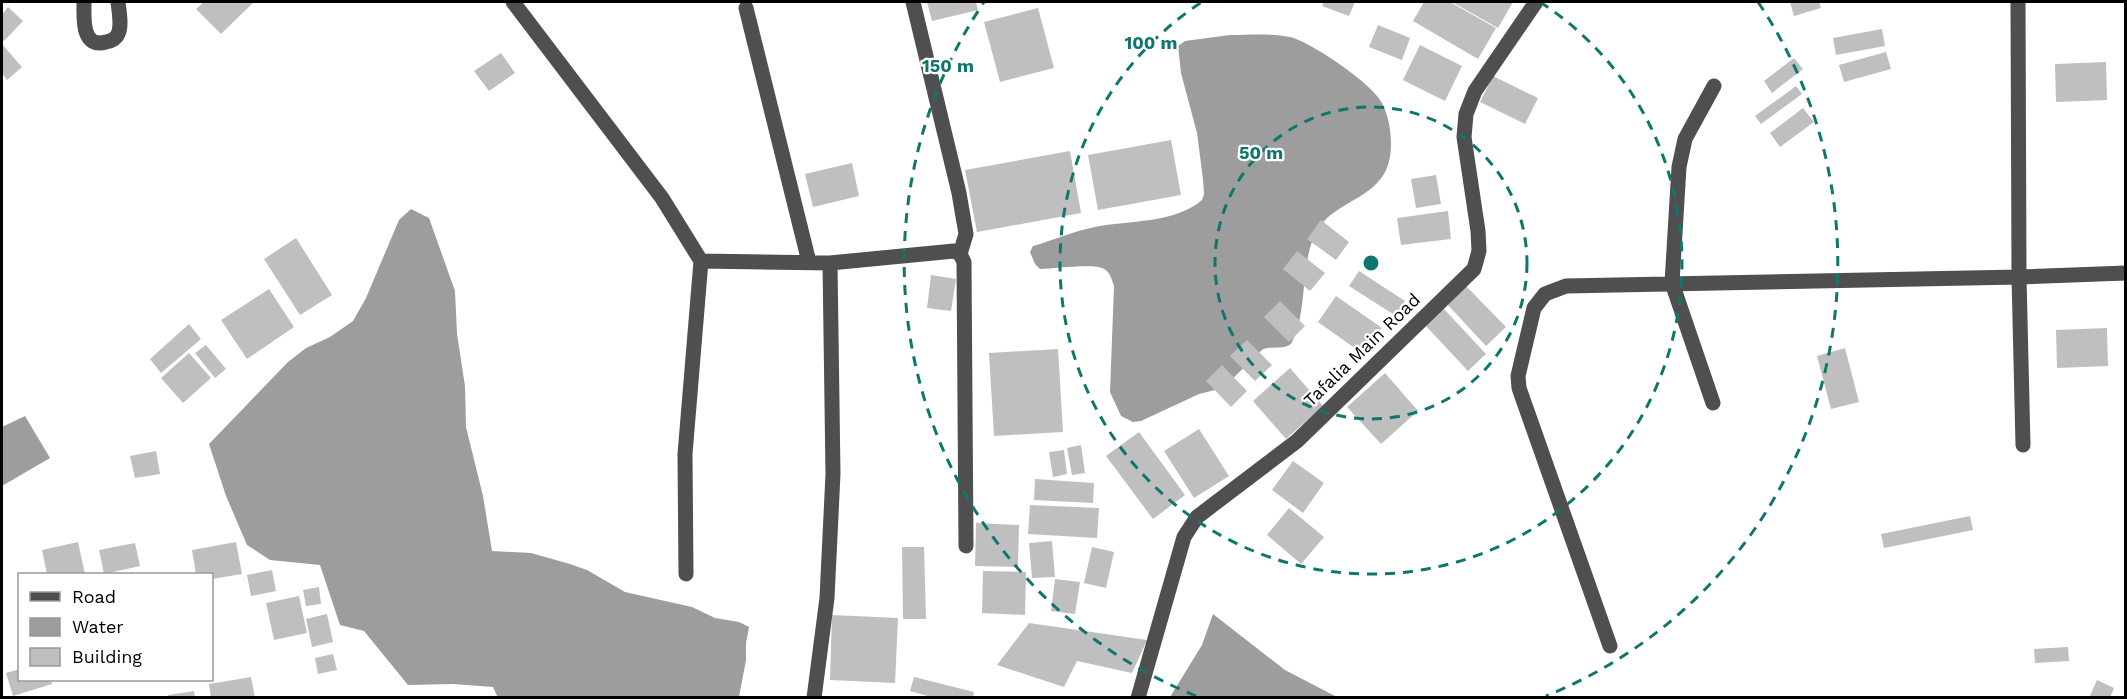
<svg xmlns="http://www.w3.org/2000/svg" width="2127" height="699" viewBox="0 0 2127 699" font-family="'Work Sans',sans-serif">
  <rect width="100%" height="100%" fill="#fff"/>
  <!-- water -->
  <path fill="#9d9d9d" d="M 1230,35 C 1249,35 1271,33 1290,37 C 1311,42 1373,84 1382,103 C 1392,122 1395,156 1384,174 C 1368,201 1330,204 1316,233 C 1299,265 1309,310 1291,344 C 1282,350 1273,346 1263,349 L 1226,385 L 1219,389 L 1199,394 L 1141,421 L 1133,422 L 1121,416 L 1110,392 L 1114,286 C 1112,280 1110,272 1104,269 C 1094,263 1054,269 1040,269 L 1035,264 L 1030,252 L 1033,246 C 1054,240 1074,231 1095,227 C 1129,220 1174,224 1202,200 L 1204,194 L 1203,179 L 1197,133 L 1181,73 L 1178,46 L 1185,41 Z
    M 411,209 L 429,218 L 455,291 L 457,334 L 465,386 L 466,427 L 483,496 L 492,551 L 531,553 L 570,564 L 587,570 L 625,592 L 692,607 L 715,618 L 739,622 L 749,627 L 746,643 L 746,660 L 739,697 L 498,698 L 493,687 L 453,684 L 408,685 L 364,631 L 340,625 L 320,565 L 270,560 L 247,545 L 226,496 L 209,444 L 288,362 L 306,348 L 330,337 L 353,321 L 366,298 L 399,220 Z
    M 25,416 L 50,458 L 2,486 L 2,427 Z
    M 1213,614 L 1285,670 L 1337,697 L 1170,697 L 1202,645 Z"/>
  <!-- building -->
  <path fill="#bfbfbf" d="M 204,2 L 254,2 L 221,34 L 196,9 Z
    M 927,2 L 976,2 L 978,10 L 932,21 Z
    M 1324,2 L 1355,2 L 1349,16 L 1322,6 Z
    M 1424,2 L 1450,2 L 1496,28 L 1478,59 L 1413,21 Z
    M 1452,2 L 1513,2 L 1498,28 Z
    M 1790,2 L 1819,2 L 1821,8 L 1794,16 Z
    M 8,7 L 23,21 L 4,41 L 2,39 L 2,15 Z
    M 1038,8 L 1054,68 L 1000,82 L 984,22 Z
    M 1378,25 L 1410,38 L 1402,60 L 1369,47 Z
    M 1882,29 L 1885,46 L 1836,55 L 1833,38 Z
    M 2,44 L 22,67 L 7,80 L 2,73 Z
    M 1420,45 L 1462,66 L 1445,101 L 1403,80 Z
    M 1886,52 L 1891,69 L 1844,82 L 1839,65 Z
    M 501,53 L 515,73 L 489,91 L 474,71 Z
    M 1794,58 L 1803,69 L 1772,93 L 1764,81 Z
    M 2106,62 L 2107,100 L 2056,102 L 2055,64 Z
    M 1493,76 L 1538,98 L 1525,124 L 1480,102 Z
    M 1796,86 L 1802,94 L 1761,124 L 1755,116 Z
    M 1803,108 L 1814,122 L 1780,147 L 1770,133 Z
    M 1171,140 L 1181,195 L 1098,210 L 1088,155 Z
    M 1070,151 L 1081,213 L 977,232 L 965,170 Z
    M 852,163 L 859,196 L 813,207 L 805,174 Z
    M 1436,175 L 1441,204 L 1416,208 L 1411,179 Z
    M 1448,211 L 1451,239 L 1401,245 L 1397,218 Z
    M 1321,220 L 1349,242 L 1336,260 L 1307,239 Z
    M 296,238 L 332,295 L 300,315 L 264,259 Z
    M 1297,251 L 1325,273 L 1310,291 L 1283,269 Z
    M 1359,271 L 1405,301 L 1396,316 L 1349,286 Z
    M 931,275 L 956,279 L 951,311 L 927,308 Z
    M 1466,286 L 1506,327 L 1486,346 L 1447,304 Z
    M 269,289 L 294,327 L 247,359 L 221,320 Z
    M 1336,296 L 1382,328 L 1363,354 L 1318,322 Z
    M 1280,301 L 1305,326 L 1289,342 L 1264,317 Z
    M 1443,308 L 1486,354 L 1468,371 L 1425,325 Z
    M 189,324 L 201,339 L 161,373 L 150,359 Z
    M 2107,328 L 2108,366 L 2057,368 L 2056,330 Z
    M 1247,340 L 1272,365 L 1255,381 L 1230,356 Z
    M 206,345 L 226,369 L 215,378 L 195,353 Z
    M 1845,348 L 1859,402 L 1831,409 L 1817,356 Z
    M 1058,349 L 1063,432 L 994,436 L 989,353 Z
    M 189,353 L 211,378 L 183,403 L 161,378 Z
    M 1222,365 L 1247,391 L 1231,407 L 1206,381 Z
    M 1290,368 L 1323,406 L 1286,439 L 1253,401 Z
    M 1385,373 L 1418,411 L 1381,444 L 1347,407 Z
    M 1199,429 L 1229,476 L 1194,498 L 1164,451 Z
    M 1139,432 L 1185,495 L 1153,519 L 1106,456 Z
    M 1081,445 L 1085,473 L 1072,475 L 1067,448 Z
    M 1064,450 L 1067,474 L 1053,477 L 1049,452 Z
    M 156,451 L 160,474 L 135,478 L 130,456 Z
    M 1293,461 L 1324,483 L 1303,513 L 1272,490 Z
    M 1035,479 L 1094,483 L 1093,503 L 1034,500 Z
    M 1030,505 L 1099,508 L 1097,538 L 1028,534 Z
    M 1289,508 L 1324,537 L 1301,564 L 1267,535 Z
    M 1970,516 L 1973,530 L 1884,548 L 1881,534 Z
    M 976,523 L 1019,525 L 1018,567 L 975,566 Z
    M 1052,541 L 1055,577 L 1032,578 L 1029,543 Z
    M 78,542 L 85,574 L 47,574 L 42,550 Z
    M 236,542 L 242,574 L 212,579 L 212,574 L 196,574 L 192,550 Z
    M 135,543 L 140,566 L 104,574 L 99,550 Z
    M 902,547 L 924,547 L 926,619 L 903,619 Z
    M 1092,547 L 1114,552 L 1106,588 L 1084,583 Z
    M 272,570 L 276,591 L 251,596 L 247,575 Z
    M 983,571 L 1026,572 L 1025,615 L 982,613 Z
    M 1055,579 L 1080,582 L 1075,614 L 1051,611 Z
    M 319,587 L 321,604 L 306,606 L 303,590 Z
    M 299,596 L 307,633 L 274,640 L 266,603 Z
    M 327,614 L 333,642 L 312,647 L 306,619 Z
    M 832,615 L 898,618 L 895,683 L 830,680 Z
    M 1029,623 L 1147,640 L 1132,673 L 1077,661 L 1064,687 L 997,665 Z
    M 2068,647 L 2069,661 L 2035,663 L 2034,649 Z
    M 333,654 L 337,670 L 318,674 L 315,658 Z
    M 20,669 L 20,680 L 51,680 L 52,684 L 13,696 L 6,673 Z
    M 251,677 L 255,698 L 211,698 L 209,684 Z
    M 914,677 L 974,692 L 973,698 L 935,698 L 910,691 Z
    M 2097,680 L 2114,688 L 2110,698 L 2089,698 Z
    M 194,691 L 195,698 L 168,698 L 168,695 Z"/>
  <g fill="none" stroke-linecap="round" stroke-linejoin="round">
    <!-- minor -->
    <path stroke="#4f4f4f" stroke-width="15" d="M 84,2 C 84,17 81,49 106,42 C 111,41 116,39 118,34 C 122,26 119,11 118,2
      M 513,2 L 662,198 L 701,261 L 830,263 L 833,474 L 827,598 L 814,698
      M 913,2 L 959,193 L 966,234 L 960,254
      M 2018,2 L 2019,277 L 2023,445
      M 746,8 L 809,262
      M 830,263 L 954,251 L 960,254 L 964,262 L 966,546
      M 1713,403 L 1672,283 L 1679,167 L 1685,139 L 1714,86
      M 686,574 L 685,454 L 701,261
      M 1610,646 L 1519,388 L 1518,376 L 1534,308 L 1545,294 L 1566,286 L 2019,277 L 2126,273
      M 1138,698 L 1184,537 L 1197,517 L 1297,441 L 1474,269 L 1479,251 L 1478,231 L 1464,137 L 1466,114 L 1475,91 L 1536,2"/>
  </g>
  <!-- distance rings -->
  <g fill="none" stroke="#0f766e" stroke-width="3" stroke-dasharray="10 8">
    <circle cx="1371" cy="263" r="156"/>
    <path d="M1540 2A311 311 0 1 1 1202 2"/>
    <path d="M1196 696A467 467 0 0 1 984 2M1758 2A467 467 0 0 1 1546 696"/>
  </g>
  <g text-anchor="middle" stroke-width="4.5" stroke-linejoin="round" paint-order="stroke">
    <!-- street labels -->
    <g font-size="18" fill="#000" stroke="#fff">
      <text transform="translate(1362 350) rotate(-44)" y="6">Tafalia Main Road</text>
    </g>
  </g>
  <circle cx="1371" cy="263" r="9" fill="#0f766e" stroke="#fff" stroke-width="3"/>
  <g font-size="18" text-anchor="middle" font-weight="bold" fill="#0f766e" stroke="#fff" stroke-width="4.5" stroke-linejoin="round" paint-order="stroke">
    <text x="1151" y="49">100 m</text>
    <text x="948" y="72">150 m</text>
    <text x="1261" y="159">50 m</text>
  </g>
  <!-- border -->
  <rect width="2127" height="699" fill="none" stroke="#000000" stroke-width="6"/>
  <!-- legend -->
  <rect x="18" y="573" width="195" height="108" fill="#ffffff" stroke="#999999" stroke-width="1.5"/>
  <rect x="30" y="592" width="30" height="9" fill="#4f4f4f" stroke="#999999" stroke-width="1.5"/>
  <text x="72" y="603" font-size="18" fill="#000000">Road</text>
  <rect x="30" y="618" width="30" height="18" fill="#9d9d9d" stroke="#999999" stroke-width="1.5"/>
  <text x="72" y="633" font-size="18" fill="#000000">Water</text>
  <rect x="30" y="648" width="30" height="18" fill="#bfbfbf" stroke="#999999" stroke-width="1.5"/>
  <text x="72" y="663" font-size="18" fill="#000000">Building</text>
</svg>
